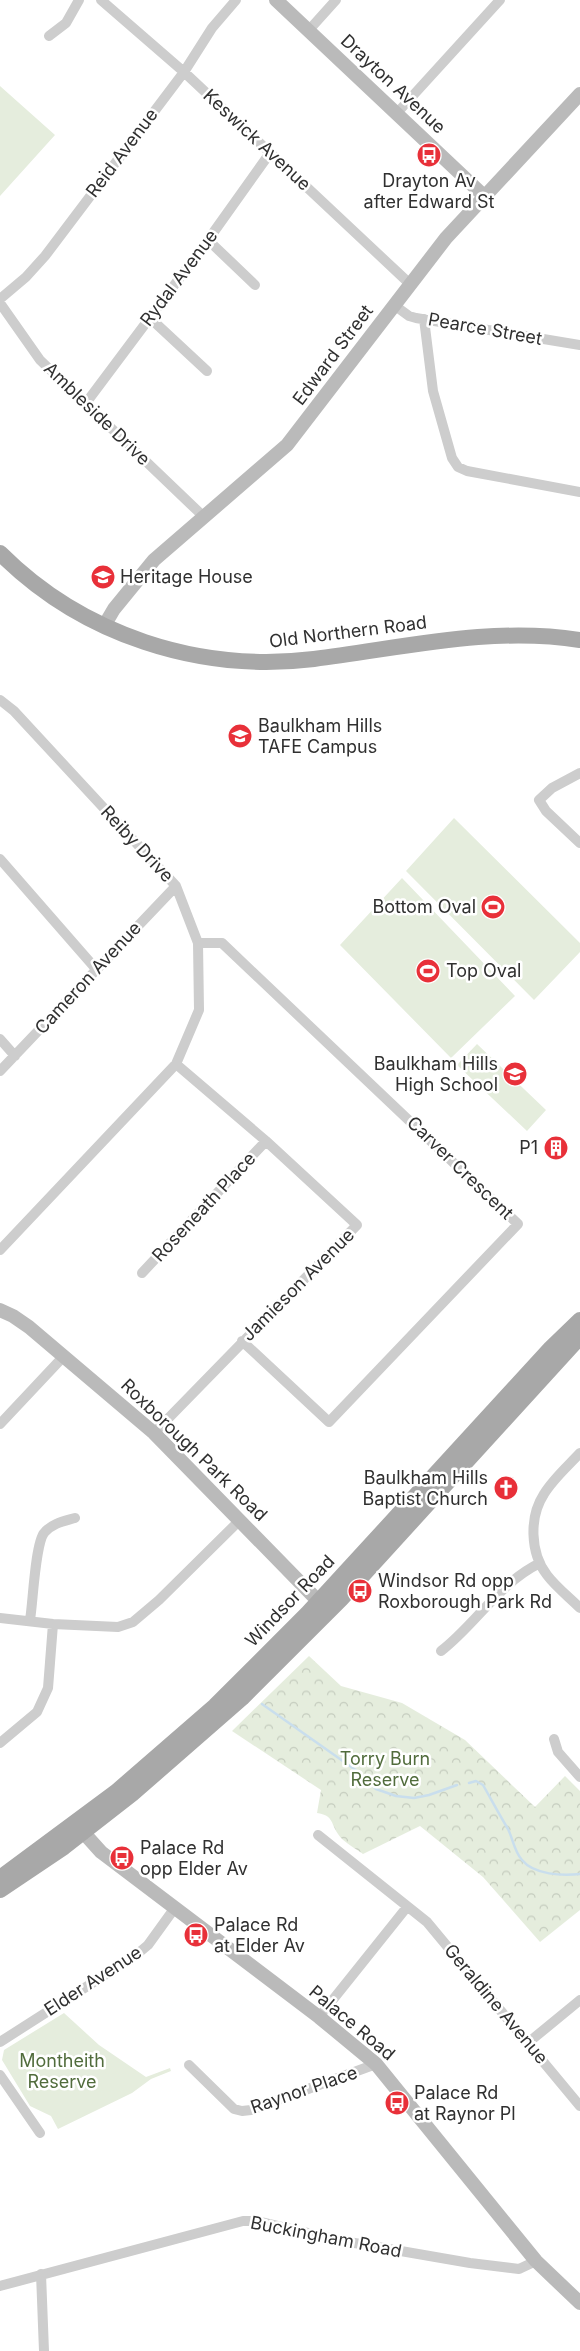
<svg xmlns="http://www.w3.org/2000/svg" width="580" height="2351" viewBox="0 0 580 2351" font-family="Inter,sans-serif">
  <defs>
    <pattern id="forest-crowns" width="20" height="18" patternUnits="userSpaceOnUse" patternTransform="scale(1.25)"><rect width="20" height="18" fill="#e5eddd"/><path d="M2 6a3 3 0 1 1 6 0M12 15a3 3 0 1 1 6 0" fill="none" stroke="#c5ccbe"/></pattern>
  </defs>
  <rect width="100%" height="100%" fill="#fff"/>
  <!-- forest -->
  <path fill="url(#forest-crowns)" d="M 309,1656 L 341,1686 L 402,1703 L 465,1740 L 535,1807 L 565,1776 L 580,1791 L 580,1910 L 540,1942 L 483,1877 L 420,1826 L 363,1854 C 355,1848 343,1842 338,1834 C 330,1822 334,1816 317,1813 L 321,1790 L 232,1731 Z"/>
  <!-- green -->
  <path fill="#e5eddd" d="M 0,86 L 55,135 L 0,196 Z
    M 454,818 L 580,943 L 580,952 L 534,1000 L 406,871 Z
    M 402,878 L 515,996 L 451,1058 L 340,945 Z
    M 477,1044 L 546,1110 L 527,1131 L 457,1065 Z
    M 64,2013 L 99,2045 L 146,2077 L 170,2068 L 171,2071 L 151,2079 L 132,2093 L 58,2129 L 51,2116 L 30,2106 L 2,2060 L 4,2050 Z"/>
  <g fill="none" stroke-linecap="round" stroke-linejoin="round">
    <!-- stream -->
    <path stroke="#c9deed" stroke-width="2.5" d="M 262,1704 L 357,1771 L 376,1789 L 396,1796 L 414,1798 L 429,1795 L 457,1785
      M 469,1783 L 476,1781 L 483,1785 C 491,1799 499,1814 508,1829 C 513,1839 514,1851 522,1860 C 534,1875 563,1876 580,1874"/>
    <!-- street -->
    <path stroke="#cdcdcd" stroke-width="10" d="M 101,0 L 184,72 L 410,284
      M 309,30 L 336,0
      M 49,36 L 66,23 L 79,0
      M 397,113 L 500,0
      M 208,240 L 255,285
      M 0,299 L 26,277 L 45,256 L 184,72 L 212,28 L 236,0
      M 0,303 L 40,360 L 204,517
      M 394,305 L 409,316 L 416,318 L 580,345
      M 150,318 L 207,371
      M 424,319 L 433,391 L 452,458 L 458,467 L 467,471 L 580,492
      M 86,403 L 208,240 L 270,153
      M 0,700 L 14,711 L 176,886 L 198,943 L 199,1010 L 176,1064 L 0,1250
      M 580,773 L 552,788 L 539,800 L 546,811 L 580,843
      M 0,859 L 96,969
      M 198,943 L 222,943 L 518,1224 L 329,1422 L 242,1341
      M 0,1039 L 15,1056
      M 0,1071 L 176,886
      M 142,1273 L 266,1141
      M 0,1424 L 63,1357
      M 154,1433 L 357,1225 L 266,1141 L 176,1064
      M 580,1453 C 568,1466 553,1479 544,1494 C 529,1517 530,1553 547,1575 C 556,1587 569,1597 580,1608
      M 0,1618 L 53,1624 L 118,1627 L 133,1622 L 159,1600 L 239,1521
      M 30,1620 C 33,1603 35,1545 44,1533 C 52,1523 65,1521 75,1518
      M 441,1651 C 476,1624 499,1583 540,1563
      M 554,1739 L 558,1752 L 580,1777
      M 0,1743 L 37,1712 L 48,1688 L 53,1624
      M 318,1835 L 427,1922 L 580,2106
      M 319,2017 L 407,1907
      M 0,2042 L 136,1955 L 148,1945 L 174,1909
      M 529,2042 L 580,2000
      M 189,2065 L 234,2109 L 242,2111 L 251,2110 L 376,2064
      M 0,2075 L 40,2133
      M 41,2274 L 44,2351
      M 0,2286 L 243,2221 L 257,2221 L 343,2241 L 470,2263 L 519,2269 L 536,2261"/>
    <!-- secondary -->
    <path stroke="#bababa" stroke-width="14" d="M 276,0 L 484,196
      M 104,626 L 114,609 L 154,560 L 287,445 L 446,238 L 580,94
      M 0,1310 L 13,1316 L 29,1327 L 154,1433 L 326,1609
      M 83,1832 L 101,1852 L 319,2017 L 376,2064 L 536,2261 L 580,2303"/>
    <!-- primary -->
    <path stroke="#a8a8a8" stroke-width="16" d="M 0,553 C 82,635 199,673 314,659 C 403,648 490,626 580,640
      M 0,1878 L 116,1792 L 215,1706 L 308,1613 L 551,1348 L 580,1320
      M 0,1890 L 64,1847 L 132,1794 L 242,1698 L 341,1599 L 580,1337"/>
  </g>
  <!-- icons -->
  <defs>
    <symbol id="bus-disc" viewBox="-11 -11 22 22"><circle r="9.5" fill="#e83039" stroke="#fff"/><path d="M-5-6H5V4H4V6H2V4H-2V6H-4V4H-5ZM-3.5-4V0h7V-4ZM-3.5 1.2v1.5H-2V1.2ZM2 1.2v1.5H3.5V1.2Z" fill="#fff"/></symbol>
    <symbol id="school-disc" viewBox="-11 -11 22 22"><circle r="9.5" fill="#e83039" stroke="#fff"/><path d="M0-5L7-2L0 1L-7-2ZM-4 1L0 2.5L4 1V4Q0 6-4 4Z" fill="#fff"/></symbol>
    <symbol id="university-disc" viewBox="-11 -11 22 22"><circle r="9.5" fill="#e83039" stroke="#fff"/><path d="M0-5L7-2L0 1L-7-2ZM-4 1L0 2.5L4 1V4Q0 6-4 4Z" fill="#fff"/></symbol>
    <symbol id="stadium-disc" viewBox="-11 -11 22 22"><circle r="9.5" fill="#e83039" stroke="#fff"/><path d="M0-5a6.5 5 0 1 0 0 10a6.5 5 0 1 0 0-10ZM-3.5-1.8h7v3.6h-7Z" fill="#fff"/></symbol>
    <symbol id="building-disc" viewBox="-11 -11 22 22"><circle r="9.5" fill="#e83039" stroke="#fff"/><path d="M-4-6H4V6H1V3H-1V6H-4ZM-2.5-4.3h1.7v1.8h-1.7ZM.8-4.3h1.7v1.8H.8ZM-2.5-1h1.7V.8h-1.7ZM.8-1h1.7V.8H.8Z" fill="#fff"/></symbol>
    <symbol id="church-disc" viewBox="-11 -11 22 22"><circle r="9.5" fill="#e83039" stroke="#fff"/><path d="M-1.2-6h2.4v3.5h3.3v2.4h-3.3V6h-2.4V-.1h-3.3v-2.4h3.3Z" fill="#fff"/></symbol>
  </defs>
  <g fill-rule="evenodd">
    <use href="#bus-disc" x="415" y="141" width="28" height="28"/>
    <use href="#school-disc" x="89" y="563" width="28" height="28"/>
    <use href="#university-disc" x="226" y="722" width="28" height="28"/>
    <use href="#stadium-disc" x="479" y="893" width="28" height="28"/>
    <use href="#stadium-disc" x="414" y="957" width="28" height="28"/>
    <use href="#school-disc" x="501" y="1060" width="28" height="28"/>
    <use href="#building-disc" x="542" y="1134" width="28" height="28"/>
    <use href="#church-disc" x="492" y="1474" width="28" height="28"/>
    <use href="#bus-disc" x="346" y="1577" width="28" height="28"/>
    <use href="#bus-disc" x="108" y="1844" width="28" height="28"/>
    <use href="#bus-disc" x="182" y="1921" width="28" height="28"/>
    <use href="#bus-disc" x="383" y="2089" width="28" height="28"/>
  </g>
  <g text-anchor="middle" stroke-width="5" stroke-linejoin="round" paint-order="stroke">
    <!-- street labels -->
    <g font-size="18" fill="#303030" stroke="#fff">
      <text transform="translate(393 84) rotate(43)" y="6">Drayton Avenue</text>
      <text transform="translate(257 140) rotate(43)" y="6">Keswick Avenue</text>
      <text transform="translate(122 153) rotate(-53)" y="6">Reid Avenue</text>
      <text transform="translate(179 278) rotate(-53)" y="6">Rydal Avenue</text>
      <text transform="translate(485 329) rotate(10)" y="6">Pearce Street</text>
      <text transform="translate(333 355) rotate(-53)" y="6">Edward Street</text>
      <text transform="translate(97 414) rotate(44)" y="6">Ambleside Drive</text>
      <text transform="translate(348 632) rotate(-7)" y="6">Old Northern Road</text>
      <text transform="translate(137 844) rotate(47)" y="6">Reiby Drive</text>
      <text transform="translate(88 978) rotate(-47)" y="6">Cameron Avenue</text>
      <text transform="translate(460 1168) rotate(44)" y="6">Carver Crescent</text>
      <text transform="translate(204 1207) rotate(-47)" y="6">Roseneath Place</text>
      <text transform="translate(298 1285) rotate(-45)" y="6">Jamieson Avenue</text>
      <text transform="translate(194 1450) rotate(44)" y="6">Roxborough Park Road</text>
      <text transform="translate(290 1601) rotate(-46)" y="6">Windsor Road</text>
      <text transform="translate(93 1981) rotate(-33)" y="6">Elder Avenue</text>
      <text transform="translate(496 2004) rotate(50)" y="6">Geraldine Avenue</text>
      <text transform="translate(352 2023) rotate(40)" y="6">Palace Road</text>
      <text transform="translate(304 2090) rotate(-19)" y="6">Raynor Place</text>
      <text transform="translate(326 2237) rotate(11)" y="6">Buckingham Road</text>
    </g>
    <!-- poi labels -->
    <g font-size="18" fill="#303030" stroke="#fff" text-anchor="start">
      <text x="429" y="187" text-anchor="middle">Drayton Av<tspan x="429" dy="21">after Edward St</tspan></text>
      <text x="120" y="583">Heritage House</text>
      <text x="258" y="732">Baulkham Hills<tspan x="258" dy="21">TAFE Campus</tspan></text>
      <text x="476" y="913" text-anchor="end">Bottom Oval</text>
      <text x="446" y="977">Top Oval</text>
      <text x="498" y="1070" text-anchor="end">Baulkham Hills<tspan x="498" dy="21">High School</tspan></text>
      <text x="538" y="1154" text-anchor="end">P1</text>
      <text x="488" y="1484" text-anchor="end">Baulkham Hills<tspan x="488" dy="21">Baptist Church</tspan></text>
      <text x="378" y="1587">Windsor Rd opp<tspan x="378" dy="21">Roxborough Park Rd</tspan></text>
      <text x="140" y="1854">Palace Rd<tspan x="140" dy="21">opp Elder Av</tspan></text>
      <text x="214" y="1931">Palace Rd<tspan x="214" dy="21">at Elder Av</tspan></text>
      <text x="414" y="2099">Palace Rd<tspan x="414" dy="21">at Raynor Pl</tspan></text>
    </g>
    <!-- park labels -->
    <g font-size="18" fill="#516c3c" stroke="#fff">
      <text x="385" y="1765">Torry Burn<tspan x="385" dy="21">Reserve</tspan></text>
      <text x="62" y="2067">Montheith<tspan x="62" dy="21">Reserve</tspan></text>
    </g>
  </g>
</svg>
